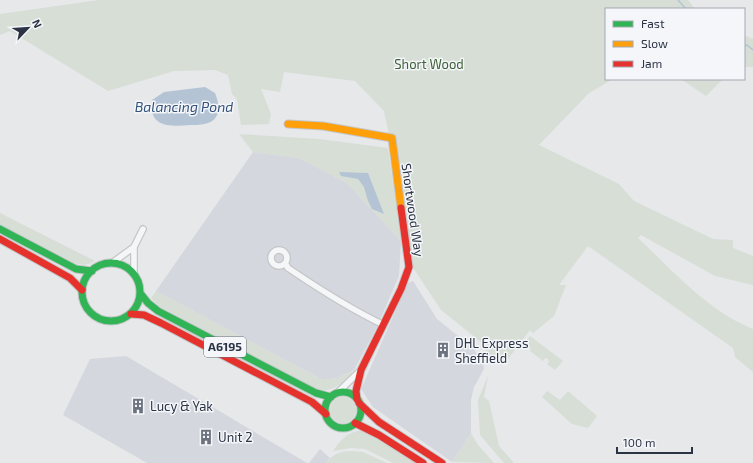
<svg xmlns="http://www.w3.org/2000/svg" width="753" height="463" viewBox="0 0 753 463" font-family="'Exo 2',sans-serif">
  <rect width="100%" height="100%" fill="#e6e8ea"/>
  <!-- built -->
  <path fill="#d4d7dd" d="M 253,152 L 299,158 L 348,184 L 401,241 L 399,276 L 376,329 L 354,370 L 337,378 L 323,380 L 156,291 Z
    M 413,281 L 437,319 L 473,348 L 483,363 L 484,369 L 474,387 L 471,400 L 471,433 L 452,462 L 373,407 L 361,389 L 408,283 Z
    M 126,356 L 307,463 L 147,463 L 63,415 L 90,359 Z
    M 320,449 L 330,458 L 326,463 L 309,463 Z"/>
  <!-- green -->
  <path fill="#d6ded6" d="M 99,0 L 688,0 L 695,9 L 606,9 L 606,79 L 613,79 L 589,93 L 539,145 L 619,184 L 634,201 L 713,239 L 733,240 L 733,248 L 753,256 L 753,285 L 715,276 L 641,235 L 638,238 C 673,271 708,311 753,329 L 753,372 L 735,357 L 733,348 L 588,246 L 559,285 L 566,285 L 554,316 L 533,333 L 530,330 L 508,359 L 492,363 L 481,342 L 441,310 L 412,266 L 391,145 L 384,111 L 355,81 L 284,72 L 280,92 L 261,89 L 271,114 L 269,124 L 241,125 L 237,99 L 232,94 L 228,75 L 215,70 L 174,71 L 108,91 L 10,31 L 0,35 L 0,14 Z
    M 744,35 L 753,39 L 753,67 L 744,67 Z
    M 681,79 L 723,79 L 706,96 Z
    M 239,134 L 319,139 L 388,148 L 401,241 L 348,184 L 299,158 L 253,152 Z
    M 0,213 L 95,261 C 87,265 83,266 75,263 L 0,224 Z
    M 156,291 L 323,380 L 337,378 L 354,370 C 344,381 337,390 321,391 L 159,306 L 151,298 Z
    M 530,336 L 563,361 L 555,370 L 547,364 L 549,362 L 548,359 L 545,358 L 543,361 L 530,351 L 531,349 L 529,347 L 527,349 L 523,345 Z
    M 488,376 L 484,397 L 489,401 L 499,446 L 514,463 L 504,463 L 480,435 L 478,400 Z
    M 547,391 L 560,400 L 568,391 L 597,416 L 588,428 L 572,424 L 542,397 Z
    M330 410a13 13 0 1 1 26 0a13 13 0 1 1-26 0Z
    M 363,430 L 415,463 L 393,463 L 365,449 L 351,448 L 333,451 C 342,438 348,432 363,430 Z
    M 471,433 L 478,445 L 494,463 L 452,462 Z
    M 352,451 L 363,452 L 387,463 L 326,463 C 333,454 340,451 352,451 Z"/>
  <!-- water -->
  <path fill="#b4c4d5" d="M 205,87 L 215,93 C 218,101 221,110 216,117 C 211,125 199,125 190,125 C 169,127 148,127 152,100 L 164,92 Z
    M 339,172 L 368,173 L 384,214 L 372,209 L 368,201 L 364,187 L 358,179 L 341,176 Z"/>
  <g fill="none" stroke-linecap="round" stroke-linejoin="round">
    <!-- stream -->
    <path stroke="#b4c4d5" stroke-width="1.5" d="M 678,0 L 686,9
      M 744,46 L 747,45 L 753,50"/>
    <defs>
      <path id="street" d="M271 258a8 8 0 1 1 16 0a8 8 0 1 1-16 0Z
        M 112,263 L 134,247
        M 285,263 L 288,268 C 319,289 350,309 384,325
        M 134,274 L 134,247 L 143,229
        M 336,394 L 361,370"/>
      <path id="fast" d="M 0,229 L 76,269 L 92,271
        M82 292a29 29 0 1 1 58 0a29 29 0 1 1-58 0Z
        M 140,293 L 148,303 L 158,311 L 316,393 L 331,397
        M325 410a18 18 0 1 1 36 0a18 18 0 1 1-36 0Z"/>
      <path id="slow" d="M 288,124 L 323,126 L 392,138 L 401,208"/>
      <path id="jam" d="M 0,239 L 70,278 L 82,290
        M 131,314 L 144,315 L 161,323 L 312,402 L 326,414
        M 357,399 L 356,391 L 361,370 L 401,289 L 409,267 L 401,208
        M 359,403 L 379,422 L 442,463
        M 355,423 L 379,435 L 423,463"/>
    </defs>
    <!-- street casing -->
    <use href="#street" stroke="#c4c6c8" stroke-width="8"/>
    <!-- fast casing -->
    <use href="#fast" stroke="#c4c6c8" stroke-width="9"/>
    <!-- slow casing -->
    <use href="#slow" stroke="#c4c6c8" stroke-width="9"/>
    <!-- jam casing -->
    <use href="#jam" stroke="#c4c6c8" stroke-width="9"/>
    <!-- street -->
    <use href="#street" stroke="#f5f6f7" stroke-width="5.5"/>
    <!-- fast -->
    <use href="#fast" stroke="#30b455" stroke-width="7"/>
    <!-- slow -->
    <use href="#slow" stroke="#ff9f0a" stroke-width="7"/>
    <!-- jam -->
    <use href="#jam" stroke="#e5322d" stroke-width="7"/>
  </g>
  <!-- icons -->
  <defs>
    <symbol id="building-bare" viewBox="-9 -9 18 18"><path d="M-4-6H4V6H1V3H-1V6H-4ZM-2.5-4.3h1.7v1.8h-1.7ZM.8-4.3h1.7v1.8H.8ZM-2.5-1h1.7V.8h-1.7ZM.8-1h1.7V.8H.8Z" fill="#6c737f" stroke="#f4f6f9" stroke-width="2.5" paint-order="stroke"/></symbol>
  </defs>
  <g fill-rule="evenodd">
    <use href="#building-bare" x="432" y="339" width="22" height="22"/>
    <use href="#building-bare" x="127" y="395" width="22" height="22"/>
    <use href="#building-bare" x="195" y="426" width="22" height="22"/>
  </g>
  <g text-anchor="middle" stroke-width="3" stroke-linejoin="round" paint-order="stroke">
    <!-- shield labels -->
    <rect fill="#f4f6f9" stroke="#676e7b" stroke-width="1" x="204" y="337" width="42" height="20" rx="3"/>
    <g font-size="12" font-weight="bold" fill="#2b3445">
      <text x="225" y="351">A6195</text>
    </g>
    <!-- park labels -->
    <g font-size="13" fill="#3f6138" stroke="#f4f6f9">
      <text x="429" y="69">Short Wood</text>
    </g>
    <!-- street labels -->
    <g font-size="13" fill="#2b3445" stroke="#f4f6f9">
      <text transform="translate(413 210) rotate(82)" y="5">Shortwood Way</text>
    </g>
    <!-- poi labels -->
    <g font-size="13" fill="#2b3445" stroke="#f4f6f9" text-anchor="start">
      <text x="455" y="348">DHL Express<tspan x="455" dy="15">Sheffield</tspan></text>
      <text x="150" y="411">Lucy &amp; Yak</text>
      <text x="218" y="442">Unit 2</text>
    </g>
    <!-- water labels -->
    <g font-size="14" font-style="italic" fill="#34527a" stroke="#f4f6f9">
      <text x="184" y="112">Balancing Pond</text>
    </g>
  </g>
  <!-- legend -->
  <rect x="605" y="8" width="140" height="72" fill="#f4f6f9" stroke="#a4a8b1"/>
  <rect x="613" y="21" width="20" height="6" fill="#30b455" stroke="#a4a8b1"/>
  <text x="641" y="28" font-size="12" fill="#2b3445">Fast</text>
  <rect x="613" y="41" width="20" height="6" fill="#ff9f0a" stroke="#a4a8b1"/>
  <text x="641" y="48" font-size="12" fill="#2b3445">Slow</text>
  <rect x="613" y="61" width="20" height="6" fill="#e5322d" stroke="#a4a8b1"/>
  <text x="641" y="68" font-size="12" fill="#2b3445">Jam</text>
  <!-- north arrow -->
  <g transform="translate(28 28) rotate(65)" stroke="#f4f6f9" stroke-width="3" paint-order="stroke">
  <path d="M0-3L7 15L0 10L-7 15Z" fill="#2b3445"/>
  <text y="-6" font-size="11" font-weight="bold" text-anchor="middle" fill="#2b3445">N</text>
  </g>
  <!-- scale -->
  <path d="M617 447v6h75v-6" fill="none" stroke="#2b3445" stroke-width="2"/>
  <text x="623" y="447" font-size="12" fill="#2b3445" stroke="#f4f6f9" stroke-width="3" paint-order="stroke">100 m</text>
</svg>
